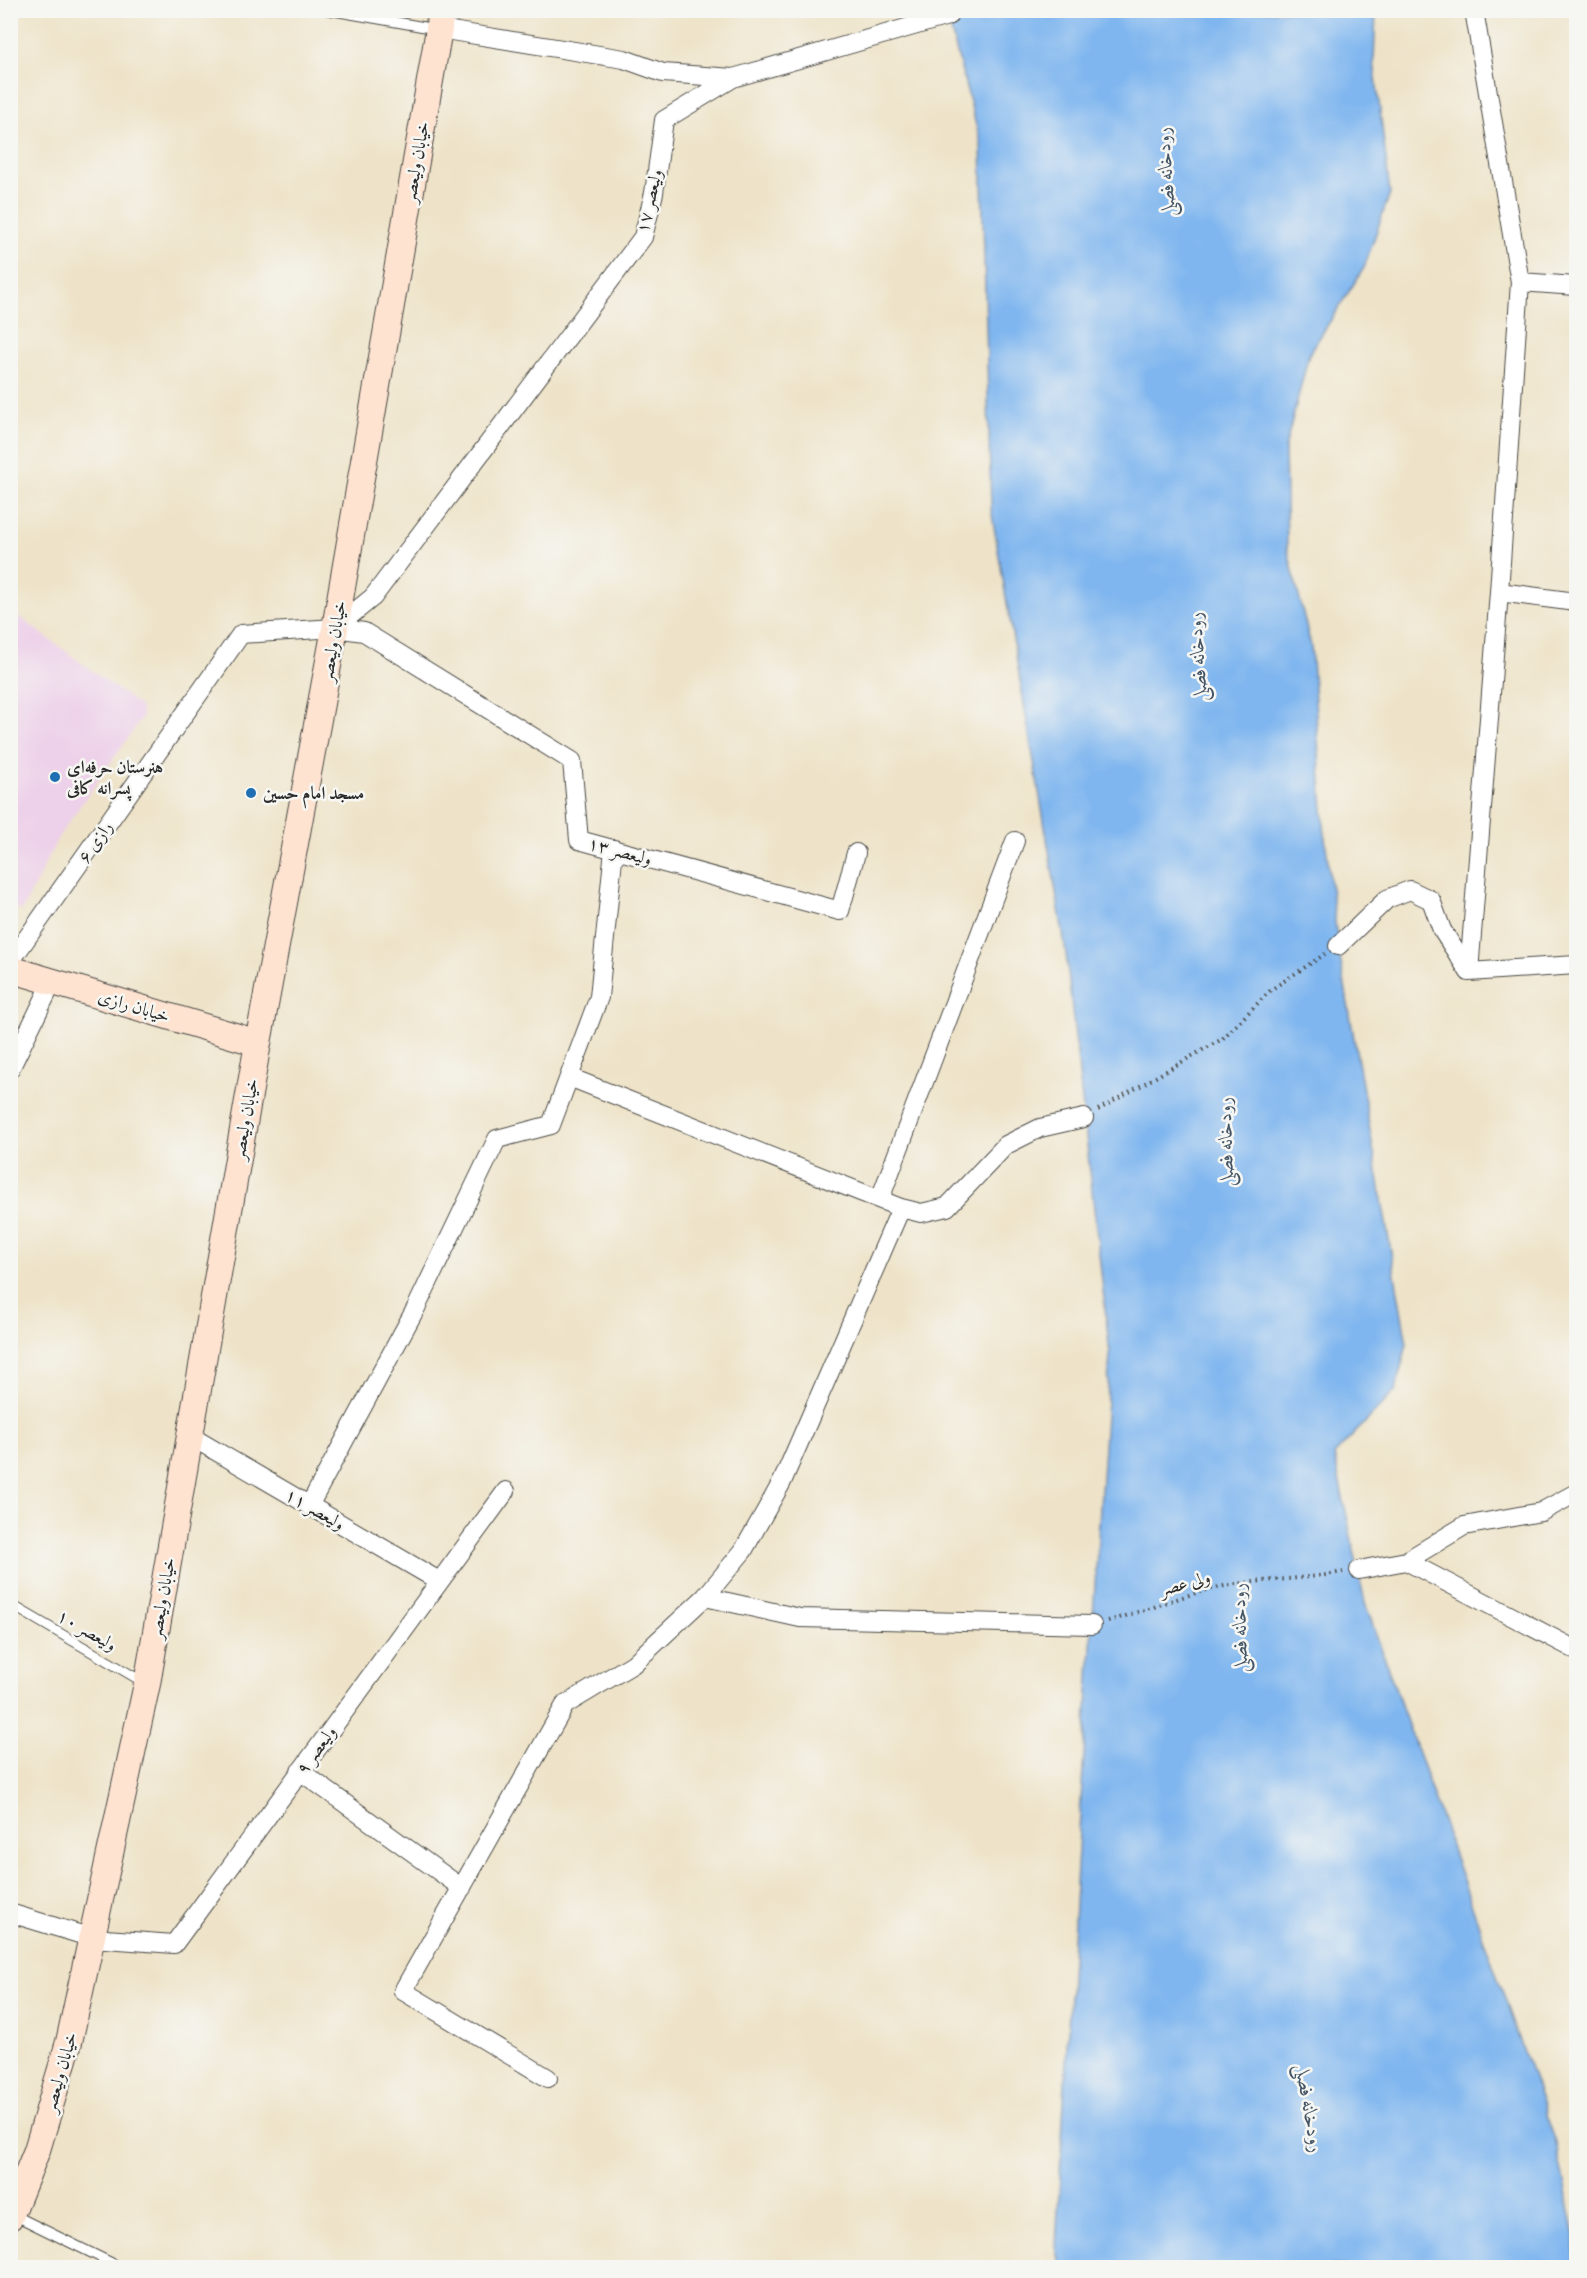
<svg xmlns="http://www.w3.org/2000/svg" width="1587" height="2278" viewBox="0 0 1587 2278" font-family="Vollkorn,Amiri,serif">
  <rect width="100%" height="100%" fill="#f6f6f2"/>
  <filter id="ink" filterUnits="userSpaceOnUse"><feTurbulence type="fractalNoise" baseFrequency=".0167" numOctaves="2"/><feDisplacementMap in="SourceGraphic" scale="12" xChannelSelector="R" yChannelSelector="G"/><feConvolveMatrix kernelMatrix="1 2 1 2 8 2 1 2 1" color-interpolation-filters="sRGB"/></filter>
  <filter id="wash" filterUnits="userSpaceOnUse"><feTurbulence type="fractalNoise" baseFrequency=".008" numOctaves="4" result="noise"/><feDisplacementMap in="SourceGraphic" scale="24" xChannelSelector="R" yChannelSelector="G"/><feGaussianBlur stdDeviation="1.35" result="paint"/><feColorMatrix in="noise" values="0 0 0 0 0 0 0 0 0 0 0 0 0 0 0 0 0 1.4 0 .05"/><feComposite in="paint" operator="in"/></filter>
  <g filter="url(#wash)">
    <rect width="100%" height="100%" fill="#eee3c8"/>
    <!-- built -->
    <path fill="#edd0e9" d="M 10,610 L 141,707 L 142,718 L 59,836 L 22,911 L 10,904 Z"/>
    <!-- water -->
    <path fill="#7fb6ef" stroke="#55708d" stroke-width="1.5" d="M 946,11 L 1376,11 L 1374,61 L 1390,193 L 1364,268 L 1309,354 L 1285,448 L 1287,547 L 1311,646 L 1325,837 L 1338,946 L 1407,1344 L 1395,1391 L 1334,1455 L 1365,1603 L 1556,2143 L 1576,2241 L 1576,2267 L 1061,2267 L 1056,2247 L 1079,1831 L 1110,1354 L 1065,945 L 991,509 L 981,144 Z"/>
  </g>
  <g filter="url(#ink)">
    <g fill="none" stroke-linecap="round" stroke-linejoin="round">
      <defs>
        <path id="lane" d="M 328,10 L 436,29
          M 10,1604 L 145,1683
          M 14,2215 L 122,2268"/>
        <path id="street" d="M 733,78 L 948,16
          M 1520,282 L 1576,286
          M 1499,592 L 1576,602
          M 335,628 L 373,597 L 643,237 L 654,193 L 664,120 L 733,78 L 663,73 L 624,59 L 439,29
          M 1338,946 L 1387,899 L 1410,890 L 1431,900 L 1442,930 L 1469,972 L 1576,965
          M 10,962 L 241,634 L 335,628 L 364,632 L 572,761 L 579,840 L 840,911 L 856,853
          M 1469,972 L 1499,592 L 1520,282 L 1474,10
          M 10,1069 L 53,981
          M 569,1077 L 901,1208 L 921,1213 L 947,1207 L 1006,1145 L 1040,1128 L 1084,1118
          M 880,1199 L 1015,841
          M 190,1436 L 439,1581
          M 309,1506 L 416,1308 L 497,1139 L 551,1125 L 599,997 L 614,849
          M 1406,1561 L 1464,1526 L 1541,1512 L 1576,1493
          M 1359,1570 L 1406,1561 L 1576,1650
          M 705,1597 L 800,1618 L 1092,1625
          M 300,1771 L 462,1888
          M 10,1913 L 92,1938 L 174,1944 L 506,1491
          M 548,2078 L 403,1991 L 565,1705 L 633,1664 L 705,1597 L 743,1551 L 782,1482 L 901,1208"/>
        <path id="secondary" d="M 10,969 L 258,1043
          M 10,2217 L 37,2150 L 69,2042 L 147,1684 L 258,1043 L 335,628 L 439,29 L 440,10"/>
      </defs>
      <!-- lane casing -->
      <use href="#lane" stroke="#484743" stroke-width="11"/>
      <!-- street casing -->
      <use href="#street" stroke="#484743" stroke-width="20"/>
      <!-- secondary casing -->
      <use href="#secondary" stroke="#484743" stroke-width="28"/>
      <!-- path -->
      <path stroke="#484743" stroke-width="4" stroke-dasharray="1.5 4.5" stroke-linecap="butt" d="M 1098,1110 L 1222,1039 L 1272,989 L 1325,954
        M 1108,1621 C 1151,1610 1192,1590 1237,1584 C 1272,1579 1308,1579 1343,1572"/>
      <!-- lane -->
      <use href="#lane" stroke="#fff" stroke-width="9"/>
      <!-- street -->
      <use href="#street" stroke="#fff" stroke-width="18"/>
      <!-- secondary -->
      <use href="#secondary" stroke="#fee3d1" stroke-width="26"/>
    </g>
  </g>
  <!-- markers -->
  <g fill="#1f6fb2" stroke="#f6f6f2" stroke-width="2">
    <circle cx="55" cy="777" r="6"/>
    <circle cx="251" cy="793" r="6"/>
  </g>
  <g text-anchor="middle" stroke-width="5" stroke-linejoin="round" paint-order="stroke">
    <!-- street labels -->
    <g font-size="18" fill="#2b2b2b" stroke="#f6f6f2">
      <text transform="translate(416 162) rotate(-80)" y="6">خیابان ولیعصر</text>
      <text transform="translate(649 201) rotate(-77)" y="6">ولیعصر ۱۷</text>
      <text transform="translate(333 641) rotate(-80)" y="6">خیابان ولیعصر</text>
      <text transform="translate(95 842) rotate(-55)" y="6">رازی ۶</text>
      <text transform="translate(620 851) rotate(15)" y="6">ولیعصر ۱۳</text>
      <text transform="translate(134 1006) rotate(17)" y="6">خیابان رازی</text>
      <text transform="translate(245 1119) rotate(-80)" y="6">خیابان ولیعصر</text>
      <text transform="translate(315 1509) rotate(30)" y="6">ولیعصر ۱۱</text>
      <text transform="translate(1185 1583) rotate(-15)" y="6">ولی عصر</text>
      <text transform="translate(162 1598) rotate(-80)" y="6">خیابان ولیعصر</text>
      <text transform="translate(87 1630) rotate(30)" y="6">ولیعصر ۱۰</text>
      <text transform="translate(316 1750) rotate(-54)" y="6">ولیعصر ۹</text>
      <text transform="translate(60 2072) rotate(-74)" y="6">خیابان ولیعصر</text>
    </g>
    <!-- poi labels -->
    <g font-size="18" font-weight="bold" fill="#2b2b2b" stroke="#f6f6f2" text-anchor="start">
      <text x="67" y="773">هنرستان حرفه‌ای<tspan x="67" dy="21">پسرانه کافی</tspan></text>
      <text x="263" y="799">مسجد امام حسین</text>
    </g>
    <!-- water labels -->
    <g font-size="20" font-style="italic" fill="#456" stroke="#f6f6f2">
      <text transform="translate(1165 172) rotate(-94)" y="7">رودخانه فصلی</text>
      <text transform="translate(1197 657) rotate(-94)" y="7">رودخانه فصلی</text>
      <text transform="translate(1225 1142) rotate(-92)" y="7">رودخانه فصلی</text>
      <text transform="translate(1239 1628) rotate(-92)" y="7">رودخانه فصلی</text>
      <text transform="translate(1310 2108) rotate(80)" y="7">رودخانه فصلی</text>
    </g>
  </g>
  <!-- margin -->
  <rect width="1587" height="2278" fill="none" stroke="#f6f6f2" stroke-width="36"/>
</svg>
